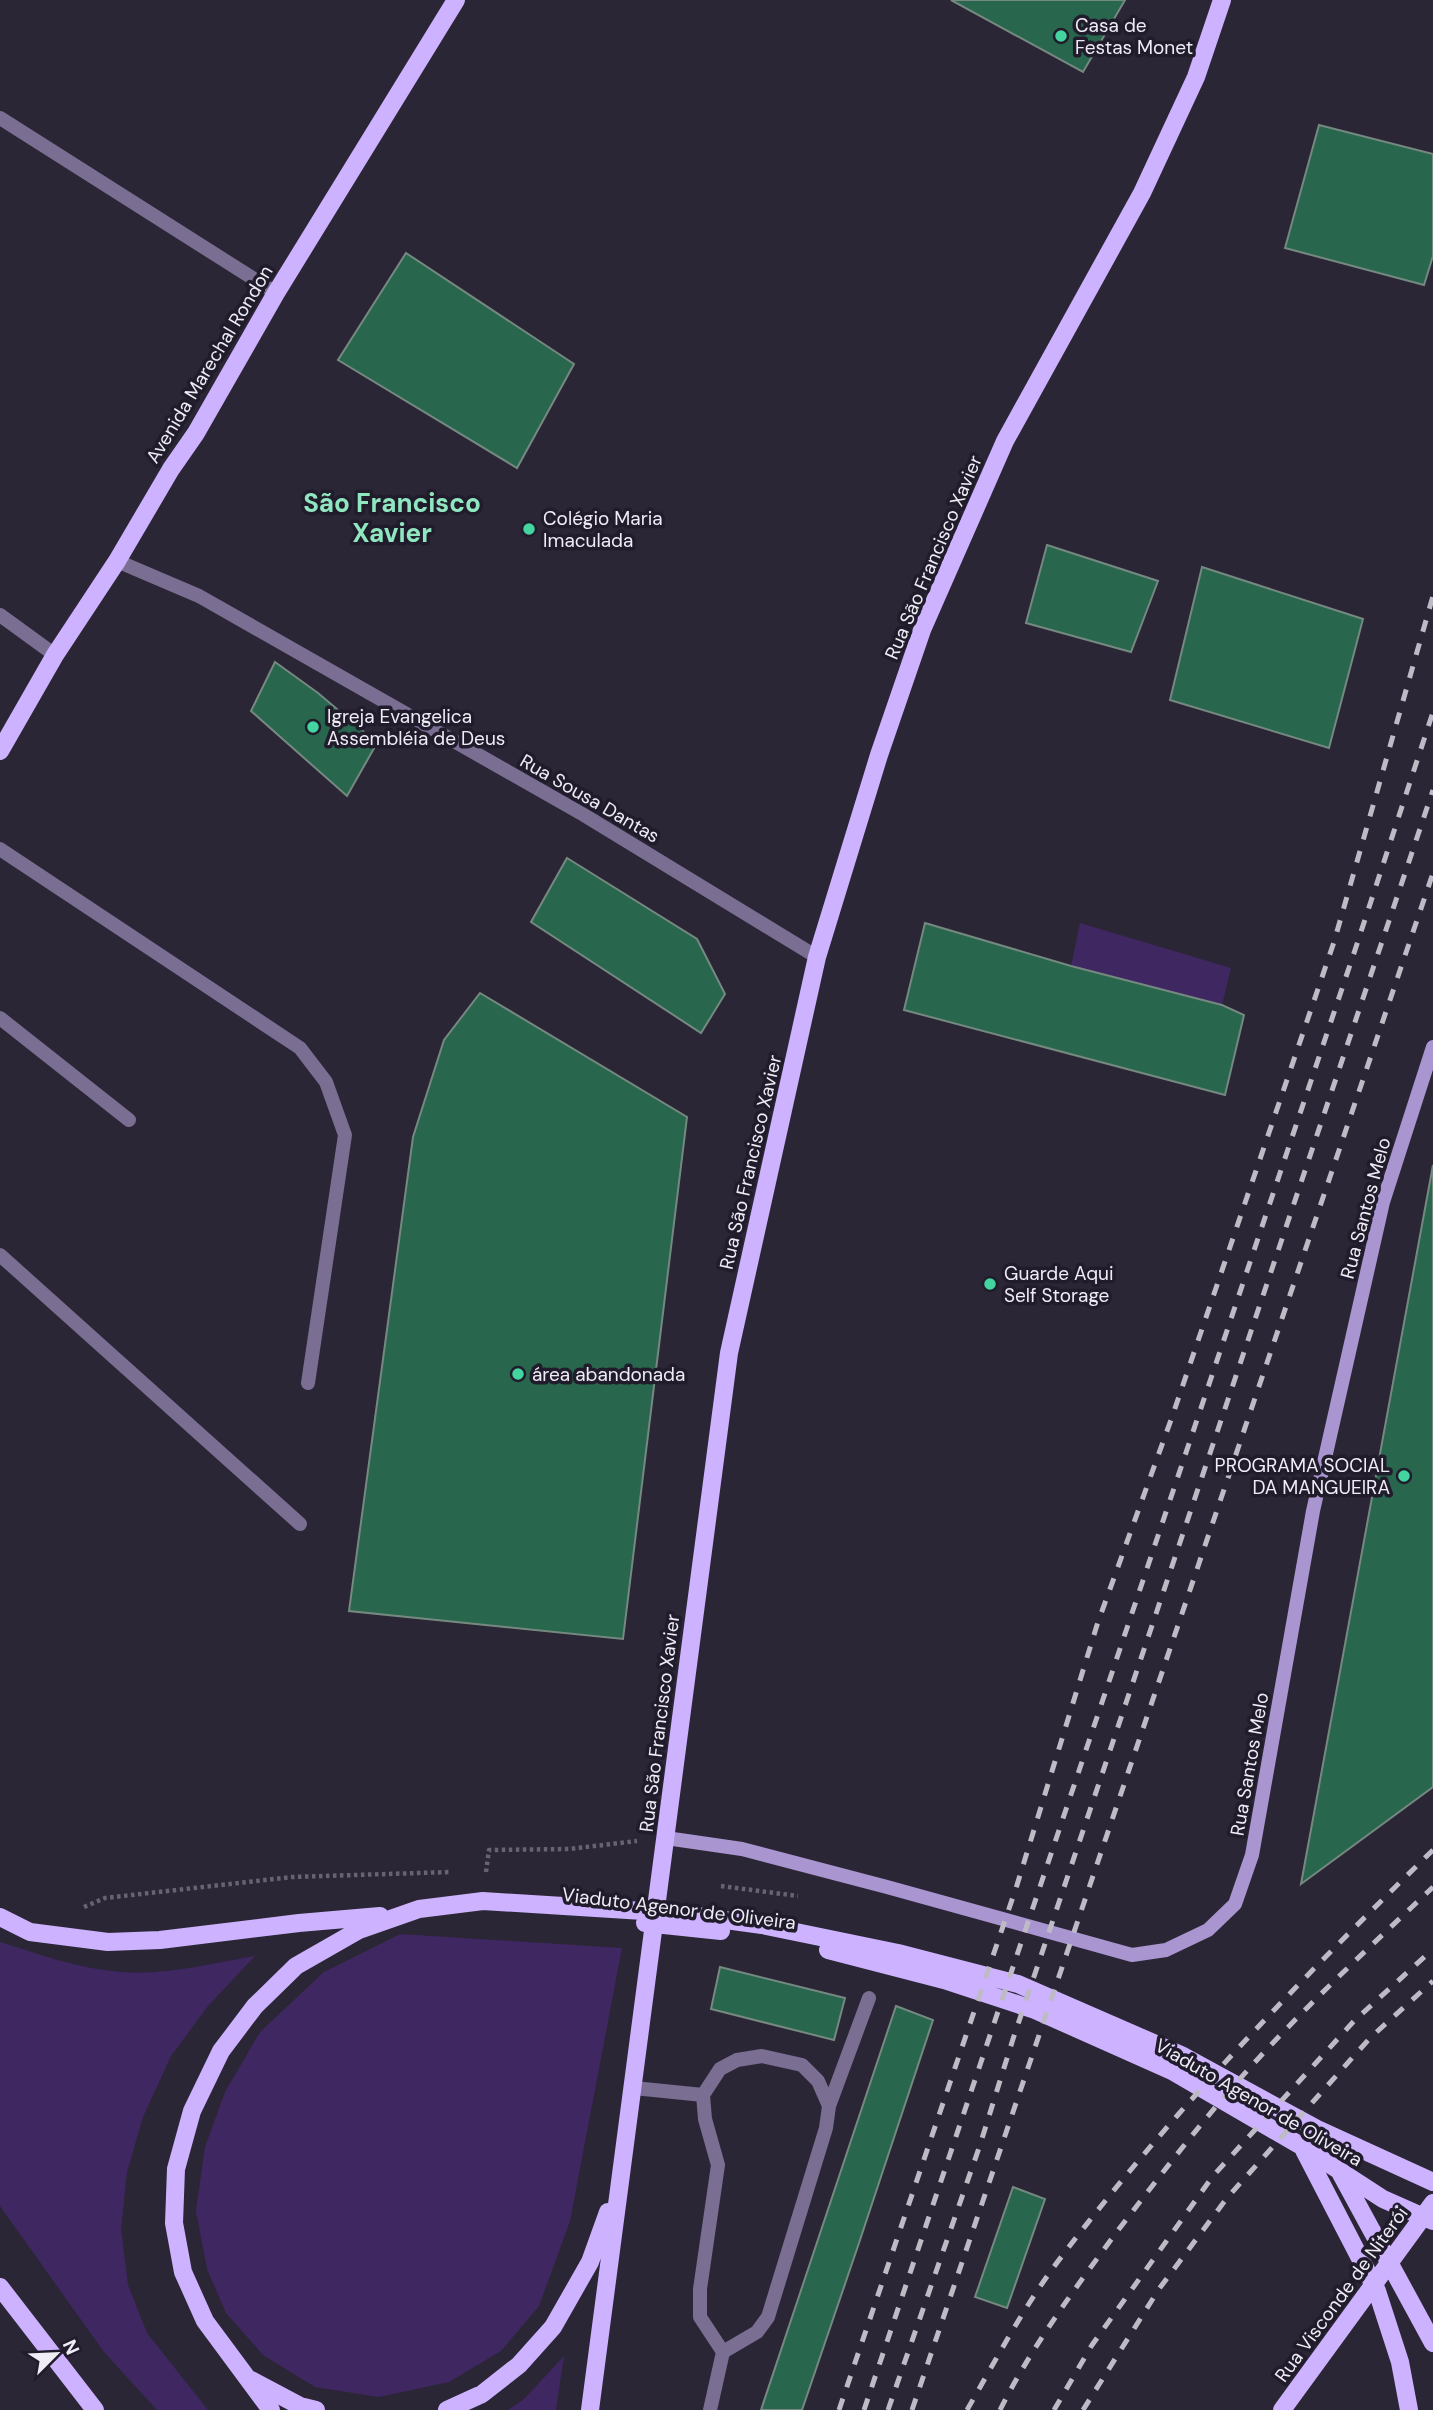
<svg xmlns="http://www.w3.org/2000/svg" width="1433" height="2410" viewBox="0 0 1433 2410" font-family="'DM Sans',sans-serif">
  <rect width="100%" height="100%" fill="#2b2635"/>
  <!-- green -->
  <path fill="#3f2762" d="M 1080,923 L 1231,968 L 1222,1005 L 1071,966 Z
    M 400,1934 L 622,1948 L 570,2221 L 539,2306 L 501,2351 L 449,2382 L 379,2397 L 315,2387 L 263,2355 L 226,2313 L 207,2269 L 196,2211 L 205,2147 L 225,2092 L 260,2032 L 324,1972 Z
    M 0,1942 C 39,1954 79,1969 121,1972 C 165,1976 212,1963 255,1956 L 208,2006 L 171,2056 L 143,2117 L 127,2172 L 121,2229 L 128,2285 L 147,2333 L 208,2410 L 157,2410 L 104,2352 L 0,2206 Z
    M 564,2356 L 556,2410 L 508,2410 L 524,2399 Z"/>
  <!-- building -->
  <path fill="#28664e" stroke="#758980" stroke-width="2" d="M 951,0 L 1125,0 L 1083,72 Z
    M 1319,125 L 1433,154 L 1433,256 L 1424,285 L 1285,248 Z
    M 406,253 L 574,364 L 517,468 L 338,360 Z
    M 1047,545 L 1158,581 L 1131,652 L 1026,623 Z
    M 1202,567 L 1363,619 L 1329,748 L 1170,700 Z
    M 275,662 L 318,693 L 377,743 L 347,796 L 251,711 Z
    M 567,858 L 697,939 L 725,994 L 701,1033 L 531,922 Z
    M 925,923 L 1071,966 L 1222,1005 L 1244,1015 L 1225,1095 L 904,1010 Z
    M 480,993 L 687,1117 L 623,1639 L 349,1611 L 413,1137 L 444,1040 Z
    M 1433,1165 L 1433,1787 L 1301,1884 Z
    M 720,1967 L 845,1998 L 834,2040 L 711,2009 Z
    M 896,2006 L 933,2020 L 859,2243 L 802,2410 L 761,2410 Z
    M 1013,2187 L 1045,2199 L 1007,2308 L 975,2297 Z"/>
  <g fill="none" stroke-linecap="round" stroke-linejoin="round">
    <!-- path -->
    <path stroke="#686371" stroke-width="4.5" stroke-dasharray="3.5 3.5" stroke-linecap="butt" d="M 486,1872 L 489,1850 L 569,1849 L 637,1841
      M 721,1886 L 798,1896
      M 84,1907 L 105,1898 L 292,1877 L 450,1872"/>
    <!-- service -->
    <path stroke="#7a6e93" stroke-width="14" d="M 0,118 L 276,293
      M 0,615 L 55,655
      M 0,849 L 300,1048 L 326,1082 L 345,1135 L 308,1383
      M 0,1018 L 129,1120
      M 0,1255 L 300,1524
      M 634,2088 L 703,2095 L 705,2119 L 718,2165 L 700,2289 L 700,2317 L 723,2352 L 710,2410
      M 703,2095 L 720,2069 L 737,2060 L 762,2056 L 802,2065 L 818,2081 L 829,2106
      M 723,2352 L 757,2332 L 768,2317 L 826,2128 L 829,2106 L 869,1998"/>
    <!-- minor -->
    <path stroke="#7a6e93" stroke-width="14" d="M 117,561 L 199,596 L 584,815 L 817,957"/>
    <!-- secondary -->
    <path stroke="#a995d0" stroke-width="14" d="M 666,1838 L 742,1849 L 887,1887 L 1132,1955 L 1166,1950 L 1208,1930 L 1235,1904 L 1252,1855 L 1313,1511 L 1383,1202 L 1433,1047"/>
    <!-- primary -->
    <path stroke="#cdb3ff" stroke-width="18" d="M 0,751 L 55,655 L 117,561 L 171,469 L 196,433 L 276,293 L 456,0
      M 0,1917 L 30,1932 L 108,1942 L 160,1940 L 299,1923 L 380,1916
      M 645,1923 L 721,1931
      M 828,1950 L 944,1980 L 1035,2010 L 1172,2071 L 1303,2147 L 1383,2199 L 1433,2221
      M 1304,2150 L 1377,2291 L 1400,2362 L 1409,2410
      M 1341,2174 L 1433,2343
      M 0,2287 L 95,2410
      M 251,2380 L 300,2406 L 316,2410
      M 271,2410 L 205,2321 L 183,2272 L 174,2223 L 176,2169 L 192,2111 L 221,2051 L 255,2006 L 296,1966 L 359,1930 L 419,1909 L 483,1901 L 675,1913 L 762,1925 L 898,1953 L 1018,1984 L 1181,2055 L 1317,2129 L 1433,2182
      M 447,2410 L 482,2394 L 519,2365 L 553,2327 L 590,2262 L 608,2212
      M 590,2410 L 729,1353 L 817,957 L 879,755 L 922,630 L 1005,441 L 1142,193 L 1196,77 L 1222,0
      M 1282,2410 L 1433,2203"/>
    <!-- rail -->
    <path stroke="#bebac6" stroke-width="5" stroke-dasharray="12 12" stroke-linecap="butt" d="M 839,2410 L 1017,1885 L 1097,1625 L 1172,1417 L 1334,942 L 1433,596
      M 864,2410 L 1355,950 L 1433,712
      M 888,2410 L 980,2145 L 1013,2039 L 1433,790
      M 912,2410 L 1433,873
      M 967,2410 C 997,2358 1025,2304 1062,2256 C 1173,2110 1302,1978 1433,1850
      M 1000,2410 C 1032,2346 1076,2287 1119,2229 C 1163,2172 1207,2114 1256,2061 C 1312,2000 1373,1944 1433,1887
      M 1054,2410 L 1092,2345 L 1213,2176 L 1354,2021 L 1433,1949
      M 1083,2410 L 1159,2289 L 1227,2198 L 1370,2038 L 1433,1981"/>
  </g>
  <!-- markers -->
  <g fill="#43d4a0" stroke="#211c2b" stroke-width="2.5">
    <circle cx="1061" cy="36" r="7"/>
    <circle cx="529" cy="529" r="7"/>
    <circle cx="313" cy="727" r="7"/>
    <circle cx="990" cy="1284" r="7"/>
    <circle cx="518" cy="1374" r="7"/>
    <circle cx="1404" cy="1476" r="7"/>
  </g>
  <g text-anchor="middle" stroke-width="7" stroke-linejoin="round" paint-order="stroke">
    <!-- poi labels -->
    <g font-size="19" fill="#efecf6" stroke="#211c2b" text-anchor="start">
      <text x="1075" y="32">Casa de<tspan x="1075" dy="22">Festas Monet</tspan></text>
      <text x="543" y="525">Colégio Maria<tspan x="543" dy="22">Imaculada</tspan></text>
      <text x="327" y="723">Igreja Evangelica<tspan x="327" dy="22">Assembléia de Deus</tspan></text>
      <text x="1004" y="1280">Guarde Aqui<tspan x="1004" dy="22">Self Storage</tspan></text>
      <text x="532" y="1381">área abandonada</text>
      <text x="1390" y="1472" text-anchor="end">PROGRAMA SOCIAL<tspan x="1390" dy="22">DA MANGUEIRA</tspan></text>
    </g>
    <!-- street labels -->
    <g font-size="19" fill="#efecf6" stroke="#211c2b">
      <text transform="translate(209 364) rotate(-59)" y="7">Avenida Marechal Rondon</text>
      <text transform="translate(933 557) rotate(-67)" y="7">Rua São Francisco Xavier</text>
      <text transform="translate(590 798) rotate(30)" y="7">Rua Sousa Dantas</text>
      <text transform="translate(750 1162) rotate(-77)" y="7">Rua São Francisco Xavier</text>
      <text transform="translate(1365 1208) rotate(-75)" y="7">Rua Santos Melo</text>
      <text transform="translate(659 1723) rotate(-83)" y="7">Rua São Francisco Xavier</text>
      <text transform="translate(1249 1764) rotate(-80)" y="7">Rua Santos Melo</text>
      <text transform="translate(679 1908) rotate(7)" y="7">Viaduto Agenor de Oliveira</text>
      <text transform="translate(1259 2102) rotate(30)" y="7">Viaduto Agenor de Oliveira</text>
      <text transform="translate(1341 2294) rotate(-54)" y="7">Rua Visconde de Niterói</text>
    </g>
    <!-- district labels -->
    <g font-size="26" font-weight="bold" fill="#8fe6c0" stroke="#211c2b">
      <text x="392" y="512">São Francisco<tspan x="392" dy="30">Xavier</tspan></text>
    </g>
  </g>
  <!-- north arrow -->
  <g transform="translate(56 2354) rotate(66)" stroke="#211c2b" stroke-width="5" paint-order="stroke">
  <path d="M0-5L12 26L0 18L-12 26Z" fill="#efecf6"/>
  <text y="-10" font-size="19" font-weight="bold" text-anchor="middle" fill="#efecf6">N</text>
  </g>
</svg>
